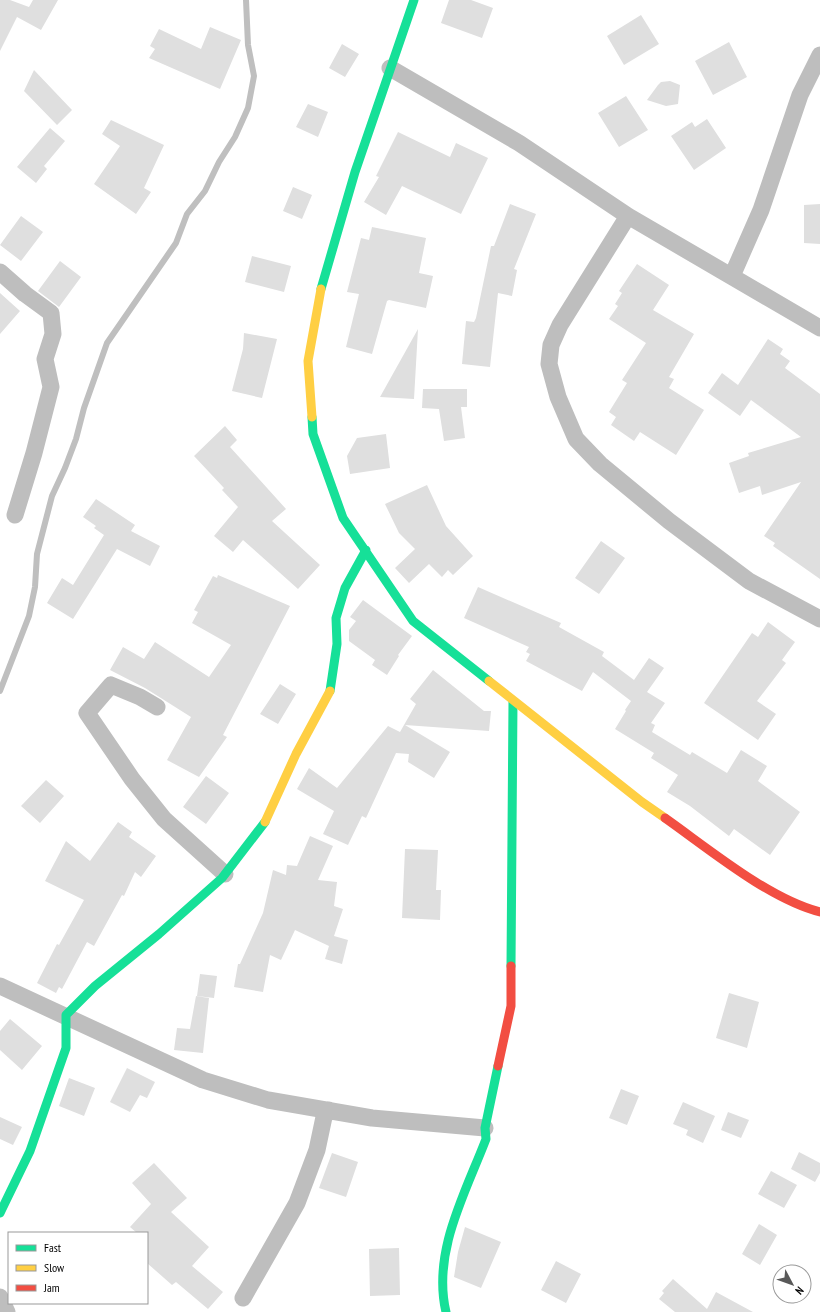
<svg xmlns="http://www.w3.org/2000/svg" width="820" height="1312" viewBox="0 0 820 1312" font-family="'PT Sans Narrow',sans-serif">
  <rect width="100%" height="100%" fill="#fff"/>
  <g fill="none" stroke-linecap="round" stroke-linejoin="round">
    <!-- stream -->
    <path stroke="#bfbfbf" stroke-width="6" d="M 0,691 L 29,616 L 35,587 L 37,554 L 52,496 L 65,468 L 76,439 L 84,408 L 107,343 L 176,243 L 187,214 L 205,191 L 219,162 L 235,137 L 248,108 L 254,76 L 248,45 L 246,0"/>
  </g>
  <!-- building -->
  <path fill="#dfdfdf" d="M 0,0 L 10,0 L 29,7 L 33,0 L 58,0 L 41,30 L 17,17 L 0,51 Z
    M 449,0 L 471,0 L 493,8 L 482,38 L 441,23 Z
    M 641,15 L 659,44 L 624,65 L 607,36 Z
    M 210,27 L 241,40 L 220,89 L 149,58 L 155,49 L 150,46 L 159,29 L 201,49 Z
    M 729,42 L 747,77 L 713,95 L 695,61 Z
    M 342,44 L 359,54 L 345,77 L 329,68 Z
    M 34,70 L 72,110 L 57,125 L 24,91 Z
    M 670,81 L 680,85 L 678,104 L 666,106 L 647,100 L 658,85 L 661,82 Z
    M 626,96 L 648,130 L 619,147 L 598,113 Z
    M 308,104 L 328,112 L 318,137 L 296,127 Z
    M 707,119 L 726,148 L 694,170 L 671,136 L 692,122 L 695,127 Z
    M 111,120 L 164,145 L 144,188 L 151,192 L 136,214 L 94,184 L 120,146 L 102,134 Z
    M 50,128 L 65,141 L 44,166 L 47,169 L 36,183 L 17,167 Z
    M 398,132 L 450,157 L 456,143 L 488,158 L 461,214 L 402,186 L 386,215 L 364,202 L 379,177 L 376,176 Z
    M 293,187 L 312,195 L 302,219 L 283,211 Z
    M 510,204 L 536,214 L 514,269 L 517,270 L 512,296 L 498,293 L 490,367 L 462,364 L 466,321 L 474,322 L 476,318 L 491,246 L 494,246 Z
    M 820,204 L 820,244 L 804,243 L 804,205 Z
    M 21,216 L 43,232 L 21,261 L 0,245 Z
    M 372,227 L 426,238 L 419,273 L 433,276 L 426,308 L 389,300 L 387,301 L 372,354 L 346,347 L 359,294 L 347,292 L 361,238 L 369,240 Z
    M 252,256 L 291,266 L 284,292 L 245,282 Z
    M 60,261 L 81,277 L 59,307 L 38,291 Z
    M 637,264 L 669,285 L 653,310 L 694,334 L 669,377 L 674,379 L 669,388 L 704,410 L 676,455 L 640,432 L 634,441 L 611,425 L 616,417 L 609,412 L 627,383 L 622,380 L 646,343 L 609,319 L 618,306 L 615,304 L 622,293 L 619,291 Z
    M 0,293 L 20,311 L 0,334 Z
    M 418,329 L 414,399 L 380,397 Z
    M 244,333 L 277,339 L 262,398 L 232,391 L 243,349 Z
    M 768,339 L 783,349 L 780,354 L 790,361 L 785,368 L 820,394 L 820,579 L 773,546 L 775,543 L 764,536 L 801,482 L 762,495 L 760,486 L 739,493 L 729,463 L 749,456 L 748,453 L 801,437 L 751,400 L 740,416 L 708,393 L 722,373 L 738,385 Z
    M 423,389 L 467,389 L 467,407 L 461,407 L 465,438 L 444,441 L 439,409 L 422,408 Z
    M 225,426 L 237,440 L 230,447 L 286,509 L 272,521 L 320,565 L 298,589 L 243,540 L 233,552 L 214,536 L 238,507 L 222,490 L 224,488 L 194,456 Z
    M 386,434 L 390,468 L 350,474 L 347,456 L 357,438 Z
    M 427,485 L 446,526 L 473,556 L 453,575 L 448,570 L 442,577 L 429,564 L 409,583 L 395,568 L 415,549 L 399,533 L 385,504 Z
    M 96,499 L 135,525 L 131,531 L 160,546 L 150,566 L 117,549 L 73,619 L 47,603 L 62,578 L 73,585 L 104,535 L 94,528 L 96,526 L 83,517 Z
    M 601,541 L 625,558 L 599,594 L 575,578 Z
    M 218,575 L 290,606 L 223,735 L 227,737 L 199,777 L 167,760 L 191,717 L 145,688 L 110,670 L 123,647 L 144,659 L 155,642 L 209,677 L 231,645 L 192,623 L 198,612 L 194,610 L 213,576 L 217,578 Z
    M 478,587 L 561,623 L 559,627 L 604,652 L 602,656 L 634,680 L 649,658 L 664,668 L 647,692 L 665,703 L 651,723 L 655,725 L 652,732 L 690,755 L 692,752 L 727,773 L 741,750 L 767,766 L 758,781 L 800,812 L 770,855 L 734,829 L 729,836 L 690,806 L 667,792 L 678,775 L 651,758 L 654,753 L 615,729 L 626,711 L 625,710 L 631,701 L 593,672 L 582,691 L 526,661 L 530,654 L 526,652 L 529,647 L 464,618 Z
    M 363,600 L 412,636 L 398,655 L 399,656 L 387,675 L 372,665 L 375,660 L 349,641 L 349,630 L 356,621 L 350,617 Z
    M 768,622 L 795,642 L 782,660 L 786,663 L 757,701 L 776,714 L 758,740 L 704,703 L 752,633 L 758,637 Z
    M 433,670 L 484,711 L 491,711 L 489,731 L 405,725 L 450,752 L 434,778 L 408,762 L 409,754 L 396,753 L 366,818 L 362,816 L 348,845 L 323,834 L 334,811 L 297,789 L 309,768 L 337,788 L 388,726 L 400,732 L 416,704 L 410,699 Z
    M 280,684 L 296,694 L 278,724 L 260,714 Z
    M 206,776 L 229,793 L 206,824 L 183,807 Z
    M 46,780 L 64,796 L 40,823 L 21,806 Z
    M 118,822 L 132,832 L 129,837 L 156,856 L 141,877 L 135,872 L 124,896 L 122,895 L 94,946 L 87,942 L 62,989 L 59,987 L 56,993 L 37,983 L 57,944 L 59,945 L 84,900 L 45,881 L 66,841 L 90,861 Z
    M 310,836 L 333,846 L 318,880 L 337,882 L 334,906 L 343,909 L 334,936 L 348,940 L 342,964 L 325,959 L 329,946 L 295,930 L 281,960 L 270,955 L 263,992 L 234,987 L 238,964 L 240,964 L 263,913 L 273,870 L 286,875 L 287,865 L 297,866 Z
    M 405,849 L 438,850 L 436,890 L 441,890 L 440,920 L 402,918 Z
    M 200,974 L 217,976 L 214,998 L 197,996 Z
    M 729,993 L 759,1002 L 747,1048 L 716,1038 Z
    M 196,996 L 209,998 L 203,1053 L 174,1050 L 177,1028 L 190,1029 Z
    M 10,1019 L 42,1046 L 22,1070 L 0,1050 L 0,1031 Z
    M 127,1068 L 155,1082 L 147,1098 L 140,1095 L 130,1112 L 110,1102 Z
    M 69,1078 L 95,1088 L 84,1116 L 59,1106 Z
    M 621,1089 L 639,1096 L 627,1125 L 609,1118 Z
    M 683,1102 L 715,1116 L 703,1143 L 686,1135 L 688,1130 L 673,1124 Z
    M 728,1112 L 749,1120 L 741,1138 L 721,1130 Z
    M 0,1117 L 22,1127 L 13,1145 L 0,1139 Z
    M 799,1152 L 820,1163 L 820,1173 L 815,1182 L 791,1169 Z
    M 332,1153 L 358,1162 L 346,1197 L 319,1188 Z
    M 154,1163 L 187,1198 L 171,1212 L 209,1247 L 192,1266 L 223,1292 L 208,1309 L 176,1282 L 172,1285 L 147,1263 L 147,1233 L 137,1233 L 130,1227 L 151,1204 L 132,1183 Z
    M 771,1171 L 797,1185 L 784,1208 L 758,1194 Z
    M 759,1224 L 777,1235 L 760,1265 L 742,1254 Z
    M 465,1227 L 501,1242 L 481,1288 L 454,1277 L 458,1252 Z
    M 399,1248 L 400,1295 L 370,1296 L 369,1249 Z
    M 556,1261 L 581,1274 L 566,1303 L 541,1290 Z
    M 673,1279 L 707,1309 L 716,1292 L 753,1312 L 675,1312 L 659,1299 L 664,1293 L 662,1291 Z"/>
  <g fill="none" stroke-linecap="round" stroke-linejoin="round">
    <!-- street -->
    <path stroke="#bebebe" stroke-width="17" d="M 390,68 L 519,143 L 628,216 L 820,328
      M 628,216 L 560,325 L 551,345 L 549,364 L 558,397 L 576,439 L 600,464 L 669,521 L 749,581 L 820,619
      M 0,272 L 25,294 L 51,313 L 53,334 L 45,359 L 51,387 L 34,453 L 15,515
      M 732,276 L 761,210 L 800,95 L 820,55
      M 157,707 L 140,697 L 111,685 L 87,713 L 132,779 L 164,819 L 225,874
      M 0,986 L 203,1080 L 268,1100 L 372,1118 L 485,1128
      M 0,1297 L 7,1312
      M 243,1298 L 297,1203 L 317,1150 L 324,1117 L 329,1110"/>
    <!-- fast -->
    <path stroke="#16e098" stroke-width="9" d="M 321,289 L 355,172 L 414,0
      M 312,417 L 313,434 L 343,518 L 413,621 L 489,681
      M 330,691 L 337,644 L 336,618 L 345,588 L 366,550
      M 511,966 L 513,701
      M 0,1213 L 30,1151 L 66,1048 L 66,1015 L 95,986 L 159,934 L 222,878 L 265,822
      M 446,1312 C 432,1252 465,1194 486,1139 L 485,1128 L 498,1066"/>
    <!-- slow -->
    <path stroke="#ffcf43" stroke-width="9" d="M 312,417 L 308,361 L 321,289
      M 489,681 L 642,802 L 665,818
      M 265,822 L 296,754 L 330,691"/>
    <!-- jam -->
    <path stroke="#f24e42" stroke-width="9" d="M 665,818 C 709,849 769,899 820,912
      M 498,1066 L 511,1006 L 511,966"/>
  </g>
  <!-- legend -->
  <rect x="8" y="1232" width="140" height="72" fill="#ffffff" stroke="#999999"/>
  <rect x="16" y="1245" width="20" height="6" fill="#16e098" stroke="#999999"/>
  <text x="44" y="1252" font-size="12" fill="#000000">Fast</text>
  <rect x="16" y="1265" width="20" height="6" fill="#ffcf43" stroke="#999999"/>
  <text x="44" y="1272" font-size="12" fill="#000000">Slow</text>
  <rect x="16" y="1285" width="20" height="6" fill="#f24e42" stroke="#999999"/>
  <text x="44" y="1292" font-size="12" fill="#000000">Jam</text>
  <!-- north arrow -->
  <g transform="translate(792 1284) rotate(131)"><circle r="19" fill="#ffffff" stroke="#999999"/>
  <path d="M0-3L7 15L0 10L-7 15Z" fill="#595959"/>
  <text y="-6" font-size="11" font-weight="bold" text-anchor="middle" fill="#000000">N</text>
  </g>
</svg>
